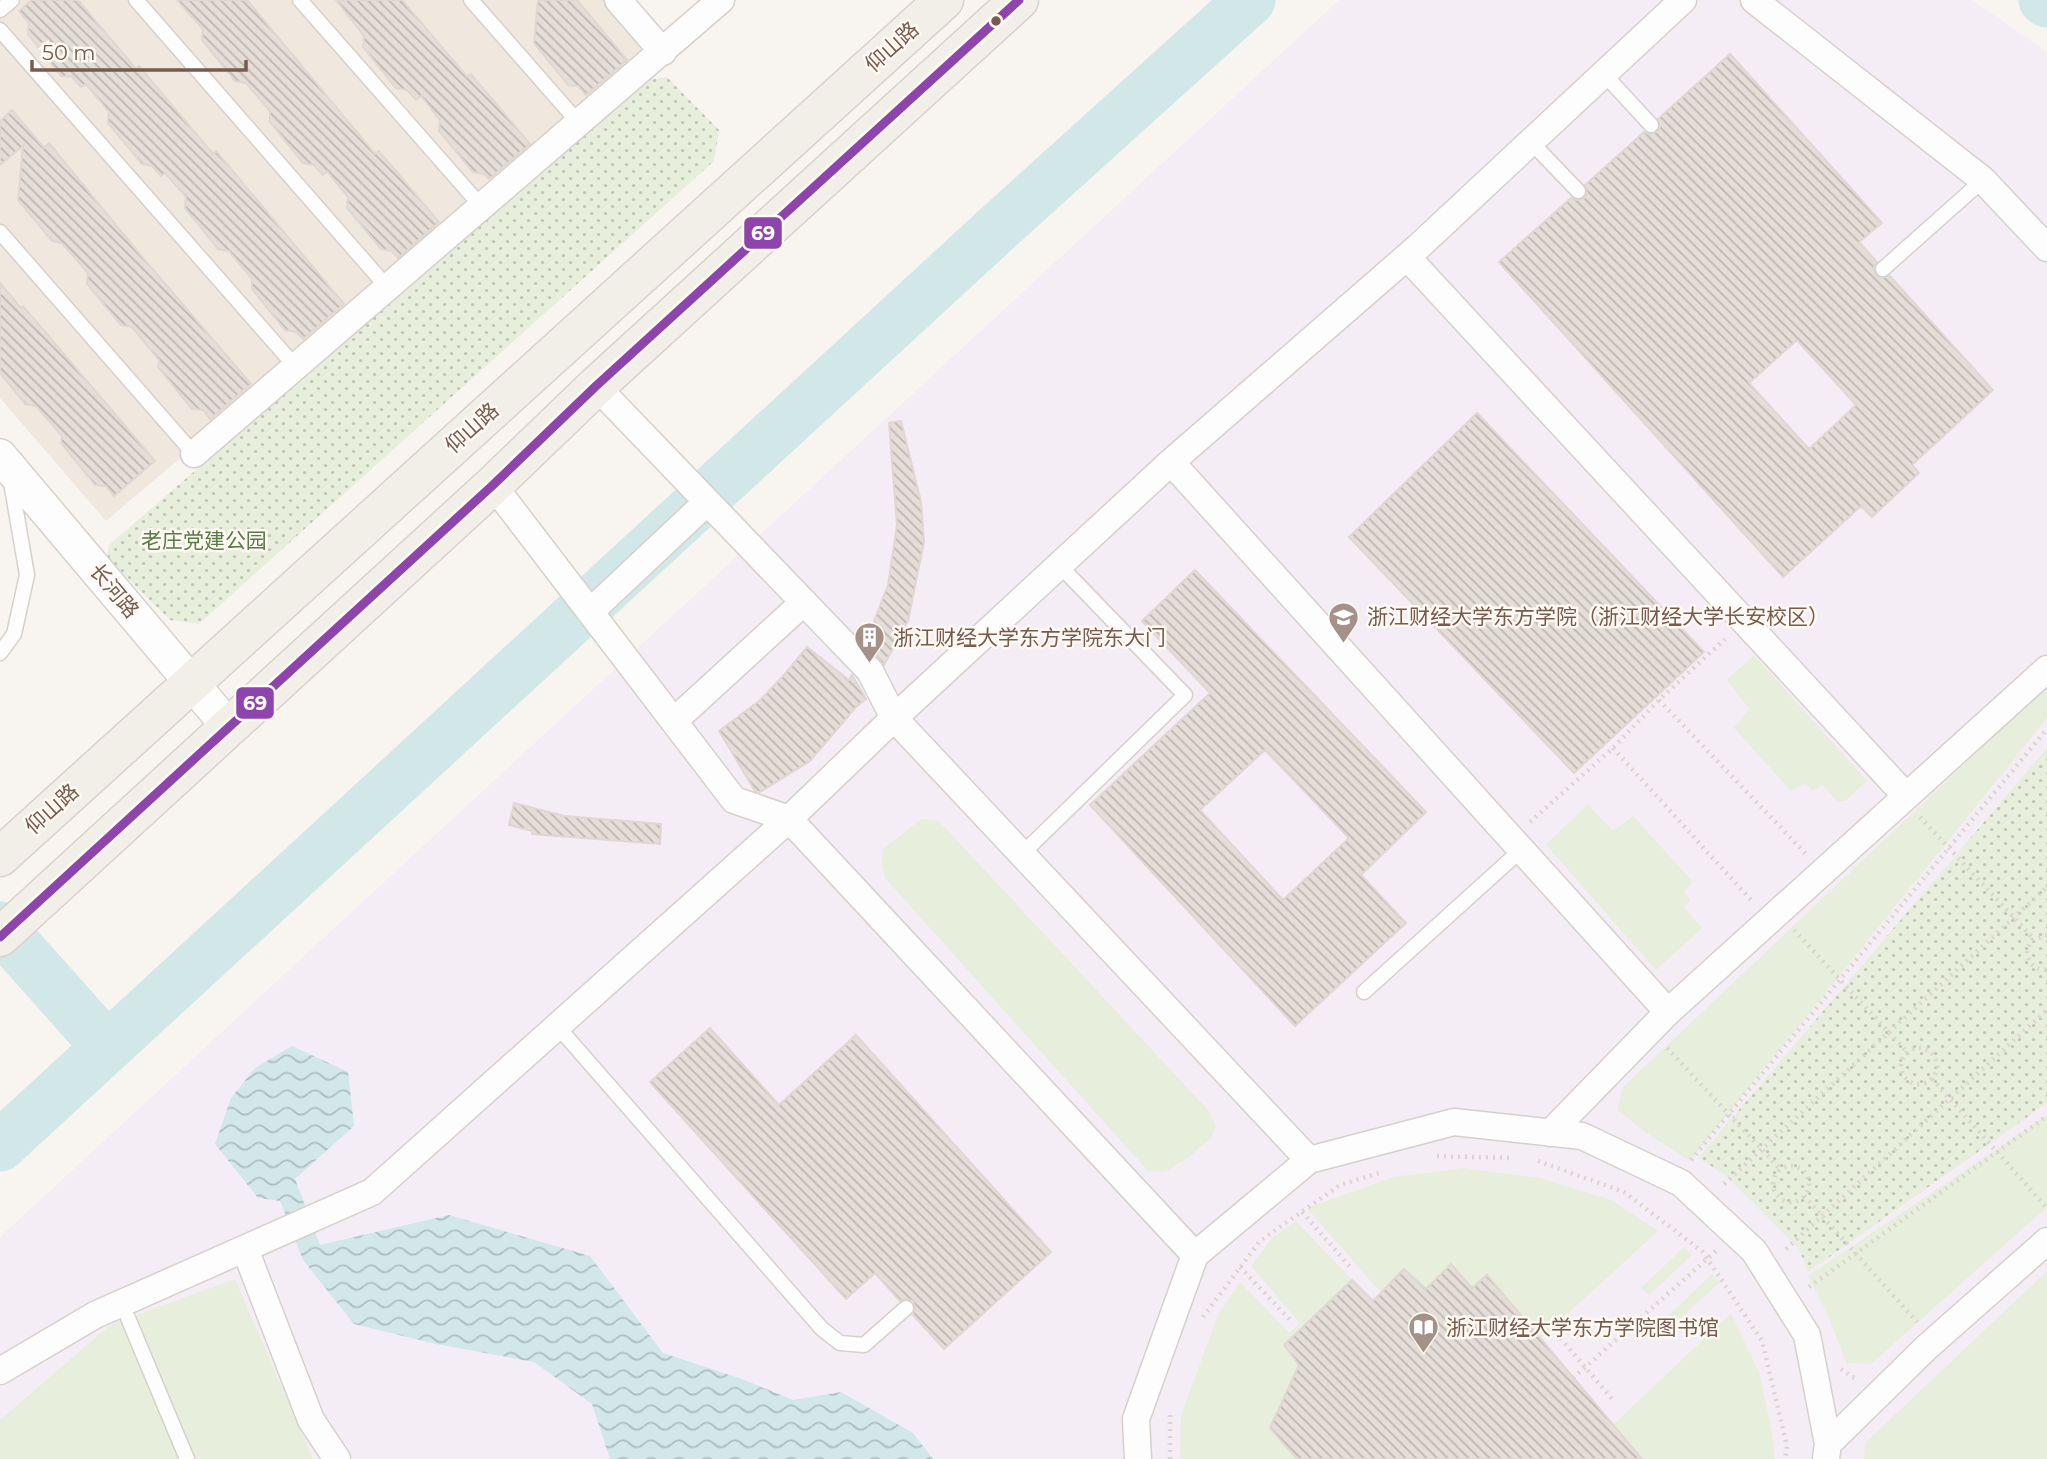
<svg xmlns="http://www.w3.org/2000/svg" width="2047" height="1459" viewBox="0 0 2047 1459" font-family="Montserrat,'Noto Sans SC',sans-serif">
  <defs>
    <pattern id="grass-dots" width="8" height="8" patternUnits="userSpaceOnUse" patternTransform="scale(1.75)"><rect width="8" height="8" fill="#e7eedb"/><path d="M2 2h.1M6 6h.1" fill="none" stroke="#c0c4b4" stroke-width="1.8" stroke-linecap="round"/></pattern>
    <pattern id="water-waves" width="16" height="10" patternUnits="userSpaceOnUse" patternTransform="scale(1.75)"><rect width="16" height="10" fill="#d1e7e8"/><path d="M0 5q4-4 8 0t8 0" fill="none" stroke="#aebebe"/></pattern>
    <pattern id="building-back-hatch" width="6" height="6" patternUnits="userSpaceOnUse" patternTransform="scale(1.75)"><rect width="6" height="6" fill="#e5ddd7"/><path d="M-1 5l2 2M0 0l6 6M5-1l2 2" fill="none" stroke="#beb6b1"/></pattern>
  </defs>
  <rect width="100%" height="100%" fill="#f8f4f0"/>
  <!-- residential -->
  <path fill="#f0e7de" d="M 0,0 L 609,0 L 655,55 L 106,521 L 0,398 Z"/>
  <!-- education -->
  <path fill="#f5edf5" d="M 1339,0 L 1972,0 L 2047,52 L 2047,1459 L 0,1459 L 0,1237 Z"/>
  <!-- grass -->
  <path fill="url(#grass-dots)" d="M 667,77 L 719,130 L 714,161 L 199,624 L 170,620 L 107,558 L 109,545 L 647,80 Z
    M 2047,748 L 2047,1103 L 1808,1272 L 1799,1249 L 1724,1174 L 1698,1158 Z"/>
  <!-- garden -->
  <path fill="#e7eedb" d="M 1754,655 L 1867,781 L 1845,801 L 1837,801 L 1822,785 L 1812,791 L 1805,784 L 1791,791 L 1734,728 L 1749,709 L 1727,680 Z
    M 2047,686 L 2047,718 L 1690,1161 L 1648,1134 L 1617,1110 L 1623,1087 Z
    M 1588,804 L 1613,831 L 1633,816 L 1693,882 L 1684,891 L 1690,901 L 1684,907 L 1702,928 L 1656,970 L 1546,845 Z
    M 921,819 L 939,821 L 1209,1111 L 1216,1126 L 1211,1138 L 1191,1155 L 1165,1172 L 1148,1171 L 885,878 L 882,864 L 883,849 Z
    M 2047,1115 L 2047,1207 L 1871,1364 L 1846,1363 L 1830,1320 L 1808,1276 Z
    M 1464,1168 L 1540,1178 L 1611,1200 L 1658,1231 L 1540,1339 L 1472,1288 L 1451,1265 L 1426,1289 L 1404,1269 L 1381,1293 L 1307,1208 L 1394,1177 Z
    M 1296,1221 L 1352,1280 L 1323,1309 L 1319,1334 L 1307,1322 L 1284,1345 L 1299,1365 L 1270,1428 L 1297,1459 L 1180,1459 L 1181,1415 L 1218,1315 L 1240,1282 L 1289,1333 L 1300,1323 L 1251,1266 L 1272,1238 Z
    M 1684,1247 L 1692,1255 L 1649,1295 L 1641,1288 Z
    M 2047,1271 L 2047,1459 L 1864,1459 L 1865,1443 Z
    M 1712,1274 L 1720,1282 L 1674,1324 L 1667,1317 Z
    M 235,1279 L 313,1459 L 0,1459 L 0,1420 L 110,1325 Z
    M 1731,1313 L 1759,1372 L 1773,1437 L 1774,1459 L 1642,1459 L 1613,1425 Z"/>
  <!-- water -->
  <path fill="url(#water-waves)" d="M 292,1046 L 348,1072 L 354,1126 L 295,1179 L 320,1245 L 449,1215 L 590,1256 L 663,1353 L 742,1379 L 793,1400 L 841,1392 L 913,1433 L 933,1459 L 610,1459 L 592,1404 L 534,1362 L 436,1344 L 354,1324 L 303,1260 L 280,1201 L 258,1198 L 215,1144 L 231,1098 L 255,1068 Z"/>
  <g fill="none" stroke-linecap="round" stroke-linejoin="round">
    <!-- river -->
    <path stroke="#d1e7e8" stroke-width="51" d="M 2044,0 L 2047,2
      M 0,927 L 107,1047
      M 0,1146 L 1002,224 L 1250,0"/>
  </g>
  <!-- building -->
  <path fill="url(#building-back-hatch)" stroke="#e1d7d2" stroke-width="2" fill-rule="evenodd" d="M 32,0 L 78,0 L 136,69 L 139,66 L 213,154 L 216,151 L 344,304 L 303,339 L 296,332 L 285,330 L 252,289 L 252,279 L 229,251 L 218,249 L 185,208 L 186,197 L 165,173 L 161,176 L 152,166 L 142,164 L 108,123 L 109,112 L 86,84 L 81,87 L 72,77 L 61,76 L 28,34 L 29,23 L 19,11 Z
    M 177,0 L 247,0 L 375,154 L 379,151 L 439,222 L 398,258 L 392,251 L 381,249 L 347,208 L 348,197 L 327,171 L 323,175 L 314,165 L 303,163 L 270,122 L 270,111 L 246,83 L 235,81 L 202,40 L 203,29 Z
    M 336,0 L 402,0 L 467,77 L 471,74 L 530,144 L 489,179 L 484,174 L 473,172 L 439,131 L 440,120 L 421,96 L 416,100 L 407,90 L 396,88 L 363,47 L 364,36 Z
    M 538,0 L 577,0 L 627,60 L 586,95 L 578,86 L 568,85 L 534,43 Z
    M 1730,54 L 1882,223 L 1859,242 L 1877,262 L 1874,267 L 1875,275 L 1881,278 L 1890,276 L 1993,390 L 1912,465 L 1919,473 L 1872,517 L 1861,506 L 1783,577 L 1499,262 L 1571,198 L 1576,200 L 1584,198 L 1587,193 L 1585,185 L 1644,132 L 1649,134 L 1657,132 L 1660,127 L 1658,119 ZM 1797,340 L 1856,405 L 1809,449 L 1749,383 Z
    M 12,110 L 44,148 L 49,143 L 138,252 L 251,384 L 210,419 L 203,410 L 192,409 L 158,367 L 159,360 L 132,327 L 121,325 L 87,284 L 88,273 L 62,243 L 52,241 L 18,200 L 23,146 L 0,165 L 0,121 Z
    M 0,283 L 21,308 L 23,306 L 155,461 L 114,496 L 106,486 L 95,485 L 61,443 L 62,436 L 36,406 L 25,404 L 0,373 Z
    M 1477,413 L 1704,652 L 1574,773 L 1349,537 Z
    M 901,421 L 921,502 L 924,542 L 908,621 L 884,665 L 865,644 L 888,585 L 897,525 L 889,423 Z
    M 1195,570 L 1426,812 L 1361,875 L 1406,923 L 1295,1026 L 1090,805 L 1210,693 L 1142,621 ZM 1265,750 L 1349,838 L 1283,900 L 1200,810 Z
    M 807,647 L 849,680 L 852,675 L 866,699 L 856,707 L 810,761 L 760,792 L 755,791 L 719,731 L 759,701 L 784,675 Z
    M 514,803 L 564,816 L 661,824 L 660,844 L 532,834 L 532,831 L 509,825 Z
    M 710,1028 L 779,1105 L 856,1035 L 1051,1252 L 944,1349 L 913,1315 L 915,1307 L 913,1301 L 905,1299 L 900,1301 L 875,1273 L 846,1299 L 650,1082 Z
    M 1451,1264 L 1472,1288 L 1487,1275 L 1642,1459 L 1297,1459 L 1270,1428 L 1299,1365 L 1284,1345 L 1352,1280 L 1373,1301 L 1404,1269 L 1426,1289 Z"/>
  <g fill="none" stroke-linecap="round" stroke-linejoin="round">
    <defs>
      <path id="service" d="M 136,0 L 387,287
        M 300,0 L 481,206
        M 471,0 L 578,122
        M 0,10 L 12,0
        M 0,30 L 295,366
        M 1604,74 L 1651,125
        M 1531,142 L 1578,191
        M 0,232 L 194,454
        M 1883,269 L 1983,180
        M 0,653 L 14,634 L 27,575 L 11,482
        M 1022,854 L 1185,695 L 1059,565
        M 1364,992 L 1521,850
        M 558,1027 L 822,1329 L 840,1343 L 864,1345 L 906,1308
        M 128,1318 L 187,1459"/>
      <path id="minor" d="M 618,0 L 663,52
        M 1754,0 L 1983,180 L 2047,248
        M 1407,257 L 1906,796
        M 596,386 L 870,671 L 894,718 L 1309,1160
        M 194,454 L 721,0
        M 1171,462 L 1668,1012
        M 493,485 L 734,800 L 789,819 L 1195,1255
        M 590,612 L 707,502
        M 674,721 L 804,602
        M 1550,1133 L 1668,1012 L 2047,669
        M 245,1249 L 311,1420 L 337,1459
        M 0,1371 L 95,1315 L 372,1192 L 789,819 L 894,718 L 1171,462 L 1417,248 L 1683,0
        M 1828,1444 L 1927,1347 L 2047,1241
        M 1138,1459 L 1136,1419 L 1195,1255 L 1309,1160 L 1454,1122 L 1582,1136 L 1681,1183 L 1754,1251 L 1807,1335 L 1828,1444 L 1826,1459"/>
      <path id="tertiary" d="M 0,456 L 228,726"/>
      <path id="primary" d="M 0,857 L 944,0
        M 0,937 L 493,485 L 596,386 L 1019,0"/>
    </defs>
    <!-- service casing -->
    <use href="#service" stroke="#d6d0ca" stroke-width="17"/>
    <!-- minor casing -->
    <use href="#minor" stroke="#d6d0ca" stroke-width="29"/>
    <!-- tertiary casing -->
    <use href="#tertiary" stroke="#d6d0ca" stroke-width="36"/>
    <!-- primary casing -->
    <use href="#primary" stroke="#d9d1cc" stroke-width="41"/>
    <!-- path -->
    <path stroke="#dbd4d0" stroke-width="4.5" stroke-dasharray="2 5" stroke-linecap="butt" d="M 1659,700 L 1806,854
      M 1613,748 L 1751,900
      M 1920,817 L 2034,939
      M 1530,822 L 1613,748 L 1659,700 L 1725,639
      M 1794,930 L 1908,1053
      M 2047,935 L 2032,940 L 2027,950 C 2028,963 2034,970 2047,970
      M 1667,1048 L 1781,1170
      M1901 1066a18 18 0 1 1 36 0a18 18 0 1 1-36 0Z
      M 1932,1079 L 2047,1208
      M 1437,1156 L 1509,1158
      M 1691,1160 L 2047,729
      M 1538,1161 L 1624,1192 L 1703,1252 L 1762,1341 L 1787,1446 L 1785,1459
      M1773 1184a18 18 0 1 1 36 0a18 18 0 1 1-36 0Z
      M 1724,1184 L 2047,887
      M 1804,1196 L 1917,1322
      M 1302,1212 L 1352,1269
      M 1786,1249 L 2047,1010
      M 1240,1267 L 1293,1323
      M 1809,1287 L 2047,1116
      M 1203,1317 L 1260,1241 L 1340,1185 L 1382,1172
      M 1556,1333 L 1613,1400
      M 1841,1369 L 1852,1377 L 1857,1378
      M 1573,1378 L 1716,1251
      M 1170,1459 L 1170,1411"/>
    <!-- service -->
    <use href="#service" stroke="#fefdfd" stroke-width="14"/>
    <!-- minor -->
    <use href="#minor" stroke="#fefdfd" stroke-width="26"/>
    <!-- tertiary -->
    <use href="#tertiary" stroke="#fefdfd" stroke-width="33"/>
    <!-- primary -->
    <use href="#primary" stroke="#f2eee8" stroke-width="38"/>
    <defs>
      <path id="bus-1" d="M 0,937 L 493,485 L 596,386 L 1019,0"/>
    </defs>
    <!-- bus-1 casing -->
    <use href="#bus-1" stroke="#fef9f3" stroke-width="14"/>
    <!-- bus-1 -->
    <use href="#bus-1" stroke="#8e44ad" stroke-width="9"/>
  </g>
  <!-- icons -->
  <defs>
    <symbol id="university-pin" viewBox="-11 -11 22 30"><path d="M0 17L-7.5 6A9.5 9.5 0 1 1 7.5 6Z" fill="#a49187" stroke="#fef9f3"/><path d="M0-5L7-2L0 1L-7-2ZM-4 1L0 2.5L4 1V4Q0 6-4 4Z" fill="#fff"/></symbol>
    <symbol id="building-pin" viewBox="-11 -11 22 30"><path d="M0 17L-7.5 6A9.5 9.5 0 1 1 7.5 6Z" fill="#a49187" stroke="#fef9f3"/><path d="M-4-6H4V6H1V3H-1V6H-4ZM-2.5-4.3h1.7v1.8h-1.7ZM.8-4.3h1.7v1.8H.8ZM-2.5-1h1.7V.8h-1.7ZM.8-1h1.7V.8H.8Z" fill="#fff"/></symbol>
    <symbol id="library-pin" viewBox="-11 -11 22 30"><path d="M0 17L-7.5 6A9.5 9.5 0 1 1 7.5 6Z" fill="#a49187" stroke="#fef9f3"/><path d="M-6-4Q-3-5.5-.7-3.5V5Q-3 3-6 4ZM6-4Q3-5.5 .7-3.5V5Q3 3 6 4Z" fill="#fff"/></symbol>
  </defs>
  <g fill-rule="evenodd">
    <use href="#university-pin" x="1326" y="600" width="35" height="47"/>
    <use href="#building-pin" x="852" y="620" width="35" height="47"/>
    <use href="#library-pin" x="1406" y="1310" width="35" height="47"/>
  </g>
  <!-- markers -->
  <circle fill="#775b4f" stroke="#fef9f3" stroke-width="2.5" cx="996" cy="21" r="6"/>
  <g text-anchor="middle" stroke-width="5" stroke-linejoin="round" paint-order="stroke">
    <!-- street labels -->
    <g font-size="21" fill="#775b4f" stroke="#fef9f3">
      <text transform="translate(892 47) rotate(-42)" y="7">仰山路</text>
      <text transform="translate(472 428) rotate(-42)" y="7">仰山路</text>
      <text transform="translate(114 591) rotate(50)" y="7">长河路</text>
      <text transform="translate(52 809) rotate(-42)" y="7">仰山路</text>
    </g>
    <!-- park labels -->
    <g font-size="21" fill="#597c47" stroke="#fef9f3">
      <text x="204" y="548">老庄党建公园</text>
    </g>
    <!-- poi labels -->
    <g font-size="21" fill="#775b4f" stroke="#fef9f3" text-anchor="start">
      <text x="1367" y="624">浙江财经大学东方学院（浙江财经大学长安校区）</text>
      <text x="893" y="645">浙江财经大学东方学院东大门</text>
      <text x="1446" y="1335">浙江财经大学东方学院图书馆</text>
    </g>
  </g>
  <g stroke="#fef9f3" stroke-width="2.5">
    <rect x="743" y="216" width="40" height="34" rx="7" fill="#8e44ad"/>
    <rect x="235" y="686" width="40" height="34" rx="7" fill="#8e44ad"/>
  </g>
  <g font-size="19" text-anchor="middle" font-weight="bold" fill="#fff">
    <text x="763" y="240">69</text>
    <text x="255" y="710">69</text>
  </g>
  <!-- scale -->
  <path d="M32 60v10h214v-10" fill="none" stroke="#775b4f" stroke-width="3.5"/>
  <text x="42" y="60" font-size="21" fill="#775b4f" stroke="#fef9f3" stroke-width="5" paint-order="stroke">50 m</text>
</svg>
